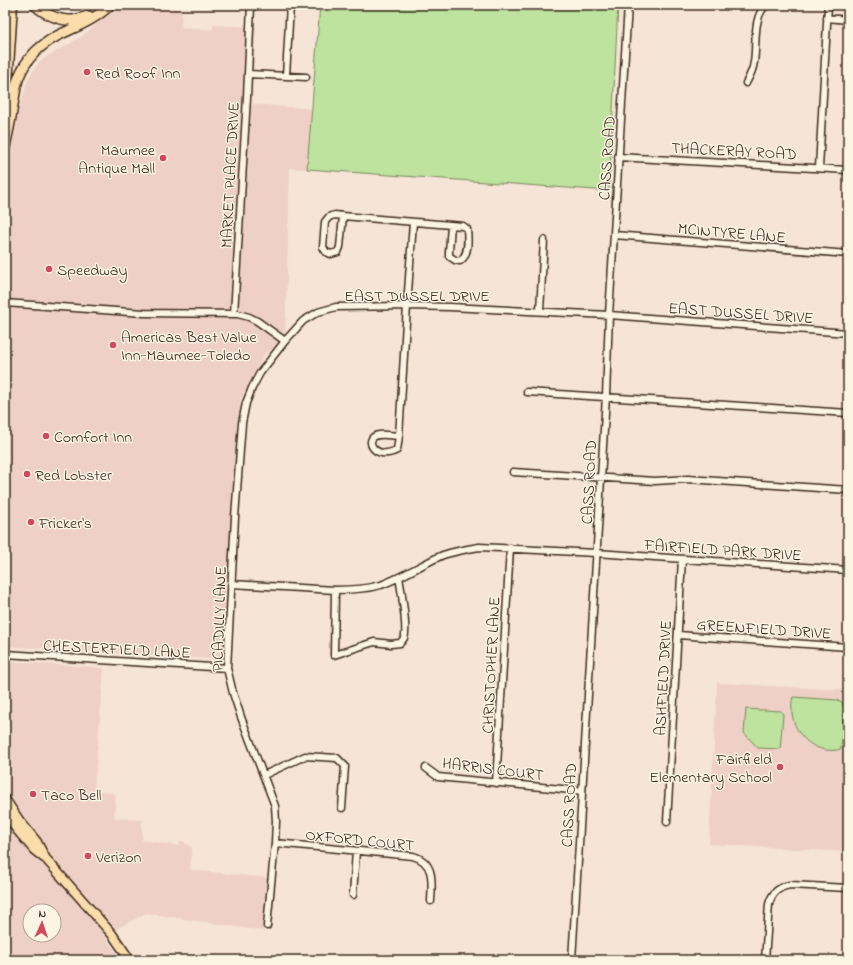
<svg xmlns="http://www.w3.org/2000/svg" width="853" height="965" viewBox="0 0 853 965" font-family="'Indie Flower',sans-serif">
  <rect width="100%" height="100%" fill="#f6e4d7"/>
  <filter id="ink" filterUnits="userSpaceOnUse"><feTurbulence type="fractalNoise" baseFrequency=".025" numOctaves="2"/><feDisplacementMap in="SourceGraphic" scale="8" xChannelSelector="R" yChannelSelector="G"/><feConvolveMatrix kernelMatrix="1 2 1 2 8 2 1 2 1" color-interpolation-filters="sRGB"/></filter>
  <g filter="url(#ink)">
    <!-- built -->
    <path fill="#eed0c6" fill-rule="evenodd" d="M 120,5 L 182,10 L 181,27 L 213,30 L 213,25 L 256,27 L 252,104 L 312,109 L 307,169 L 290,168 L 285,341 L 264,355 L 241,399 L 237,436 L 224,647 L 221,656 L 212,659 L 5,646 L 5,118 L 17,118 L 28,79 L 40,61 L 81,37 Z
      M 5,661 L 104,668 L 94,790 L 116,794 L 114,818 L 142,820 L 142,840 L 179,846 L 181,840 L 192,848 L 190,870 L 268,878 L 263,931 L 146,913 L 120,927 L 106,939 L 122,960 L 5,960 ZM 30,911 L 54,911 L 54,935 L 30,935 Z
      M 717,683 L 848,690 L 848,852 L 709,844 Z"/>
    <!-- green -->
    <path fill="#bde39e" stroke="#7c865e" d="M 320,5 L 618,5 L 609,191 L 307,169 Z
      M 793,697 L 837,700 L 842,702 L 844,708 L 841,749 C 817,756 794,736 792,713 C 792,707 791,702 793,697 Z
      M 746,709 L 781,711 L 783,715 L 780,749 L 758,748 L 744,733 Z"/>
    <g fill="none" stroke-linecap="round" stroke-linejoin="round">
      <defs>
        <path id="minor" d="M 827,18 L 848,20
          M 248,74 L 306,77
          M 286,76 L 290,5
          M 746,83 C 750,76 753,70 754,62 C 757,45 752,18 766,5
          M 618,157 L 848,170
          M 819,168 L 828,5
          M 335,215 L 343,216 L 340,247 L 338,252 L 331,254 L 326,252 L 323,247 L 325,222 L 328,218 L 331,216 Z
          M 343,216 L 451,225
          M 451,225 L 463,226 L 467,229 C 468,240 469,255 460,261 L 455,260 L 449,256 L 449,252 Z
          M 614,235 L 848,254
          M 5,303 L 144,313 L 238,314 L 249,317 L 257,321 L 285,341
          M 540,311 L 544,240
          M 234,314 L 247,97 L 251,5
          M 527,392 L 848,413
          M 399,436 C 392,436 385,434 379,435 C 362,437 374,462 397,450 L 399,436 L 407,306 L 413,222
          M 513,472 L 655,481 L 688,479 L 848,490
          M 232,584 L 335,590 C 351,590 366,589 381,585 C 403,577 422,564 443,555 C 455,551 467,549 479,547 L 596,553 L 848,570
          M 335,590 L 334,655 L 374,642 L 391,644 L 400,643 C 401,642 403,640 404,638 C 408,631 401,588 399,577
          M 678,635 L 848,647
          M 5,654 L 227,668
          M 426,768 L 438,777 L 582,791
          M 264,775 L 305,756 L 337,758 L 345,766 L 342,808
          M 496,783 L 510,548
          M 667,822 L 682,559
          M 275,843 L 413,856 C 435,862 432,882 431,901
          M 353,895 L 356,851
          M 267,926 L 275,843 L 276,821 L 275,806 L 241,717 L 233,693 L 227,668 L 235,517 L 242,423 L 246,403 L 252,388 L 260,373 L 285,341 L 303,321 L 318,312 L 336,307 L 407,306 L 450,307 L 609,315 L 848,333
          M 572,960 L 606,396 L 609,315 L 628,5
          M 765,960 L 769,904 C 772,893 778,887 790,885 L 848,888"/>
        <path id="major" d="M 5,131 L 13,5
          M 5,799 L 19,820 L 37,842 L 46,859 L 112,934 L 130,960
          M 5,812 L 17,830 L 34,850 L 44,858"/>
        <path id="highway" d="M 35,5 C 44,14 60,21 73,20 C 78,19 84,17 89,16
          M 5,147 C 8,133 11,119 13,105 C 14,99 15,93 16,87 C 21,64 37,47 57,36 C 75,27 95,20 110,5"/>
      </defs>
      <!-- minor casing -->
      <use href="#minor" stroke="#3b2a1e" stroke-width="9"/>
      <!-- major casing -->
      <use href="#major" stroke="#3b2a1e" stroke-width="11"/>
      <!-- highway casing -->
      <use href="#highway" stroke="#3b2a1e" stroke-width="12"/>
      <!-- minor -->
      <use href="#minor" stroke="#fcf5e5" stroke-width="6"/>
      <!-- major -->
      <use href="#major" stroke="#fbdcab" stroke-width="8"/>
      <!-- highway -->
      <use href="#highway" stroke="#fbdcab" stroke-width="9"/>
    </g>
  </g>
  <!-- markers -->
  <g fill="#d1495b" stroke="#fcf5e5" stroke-width="1.5">
    <circle cx="87" cy="72" r="4"/>
    <circle cx="163" cy="158" r="4"/>
    <circle cx="49" cy="269" r="4"/>
    <circle cx="113" cy="345" r="4"/>
    <circle cx="46" cy="436" r="4"/>
    <circle cx="27" cy="474" r="4"/>
    <circle cx="31" cy="522" r="4"/>
    <circle cx="780" cy="767" r="4"/>
    <circle cx="33" cy="794" r="4"/>
    <circle cx="88" cy="856" r="4"/>
  </g>
  <g text-anchor="middle" stroke-width="3" stroke-linejoin="round" paint-order="stroke">
    <!-- poi labels -->
    <g font-size="16" fill="#3b2a1e" stroke="#fcf5e5" text-anchor="start">
      <text x="95" y="78">Red Roof Inn</text>
      <text x="155" y="155" text-anchor="end">Maumee<tspan x="155" dy="18">Antique Mall</tspan></text>
      <text x="57" y="275">Speedway</text>
      <text x="121" y="342">Americas Best Value<tspan x="121" dy="18">Inn-Maumee-Toledo</tspan></text>
      <text x="54" y="442">Comfort Inn</text>
      <text x="35" y="480">Red Lobster</text>
      <text x="39" y="528">Fricker's</text>
      <text x="772" y="764" text-anchor="end">Fairfield<tspan x="772" dy="18">Elementary School</tspan></text>
      <text x="41" y="800">Taco Bell</text>
      <text x="96" y="862">Verizon</text>
    </g>
    <!-- street labels -->
    <g font-size="16" fill="#3b2a1e" stroke="#fcf5e5">
      <text transform="translate(734 150) rotate(3)" y="6">THACKERAY ROAD</text>
      <text transform="translate(606 158) rotate(-86)" y="6">CASS ROAD</text>
      <text transform="translate(229 175) rotate(-87)" y="6">MARKET PLACE DRIVE</text>
      <text transform="translate(732 232) rotate(5)" y="6">MCINTYRE LANE</text>
      <text x="417" y="301">EAST DUSSEL DRIVE</text>
      <text transform="translate(741 312) rotate(4)" y="6">EAST DUSSEL DRIVE</text>
      <text transform="translate(588 482) rotate(-87)" y="6">CASS ROAD</text>
      <text transform="translate(723 549) rotate(4)" y="6">FAIRFIELD PARK DRIVE</text>
      <text transform="translate(218 619) rotate(-88)" y="6">PICADILLY LANE</text>
      <text transform="translate(764 628) rotate(4)" y="6">GREENFIELD DRIVE</text>
      <text transform="translate(117 648) rotate(3)" y="6">CHESTERFIELD LANE</text>
      <text transform="translate(490 665) rotate(-87)" y="6">CHRISTOPHER LANE</text>
      <text transform="translate(662 678) rotate(-87)" y="6">ASHFIELD DRIVE</text>
      <text transform="translate(493 768) rotate(7)" y="6">HARRIS COURT</text>
      <text transform="translate(568 805) rotate(-87)" y="6">CASS ROAD</text>
      <text transform="translate(360 839) rotate(6)" y="6">OXFORD COURT</text>
    </g>
  </g>
  <!-- margin -->
  <rect width="853" height="965" fill="none" stroke="#fcf5e5" stroke-width="20"/>
  <rect x="10" y="10" width="833" height="945" fill="none" stroke="#3b2a1e" stroke-width="1.5" filter="url(#ink)"/>
  <!-- north arrow -->
  <g transform="translate(42 923) rotate(3)"><circle r="19" fill="#fcf5e5" stroke="#afa495"/>
  <path d="M0-3L7 15L0 10L-7 15Z" fill="#d1495b"/>
  <text y="-6" font-size="11" font-weight="bold" text-anchor="middle" fill="#3b2a1e">N</text>
  </g>
</svg>
